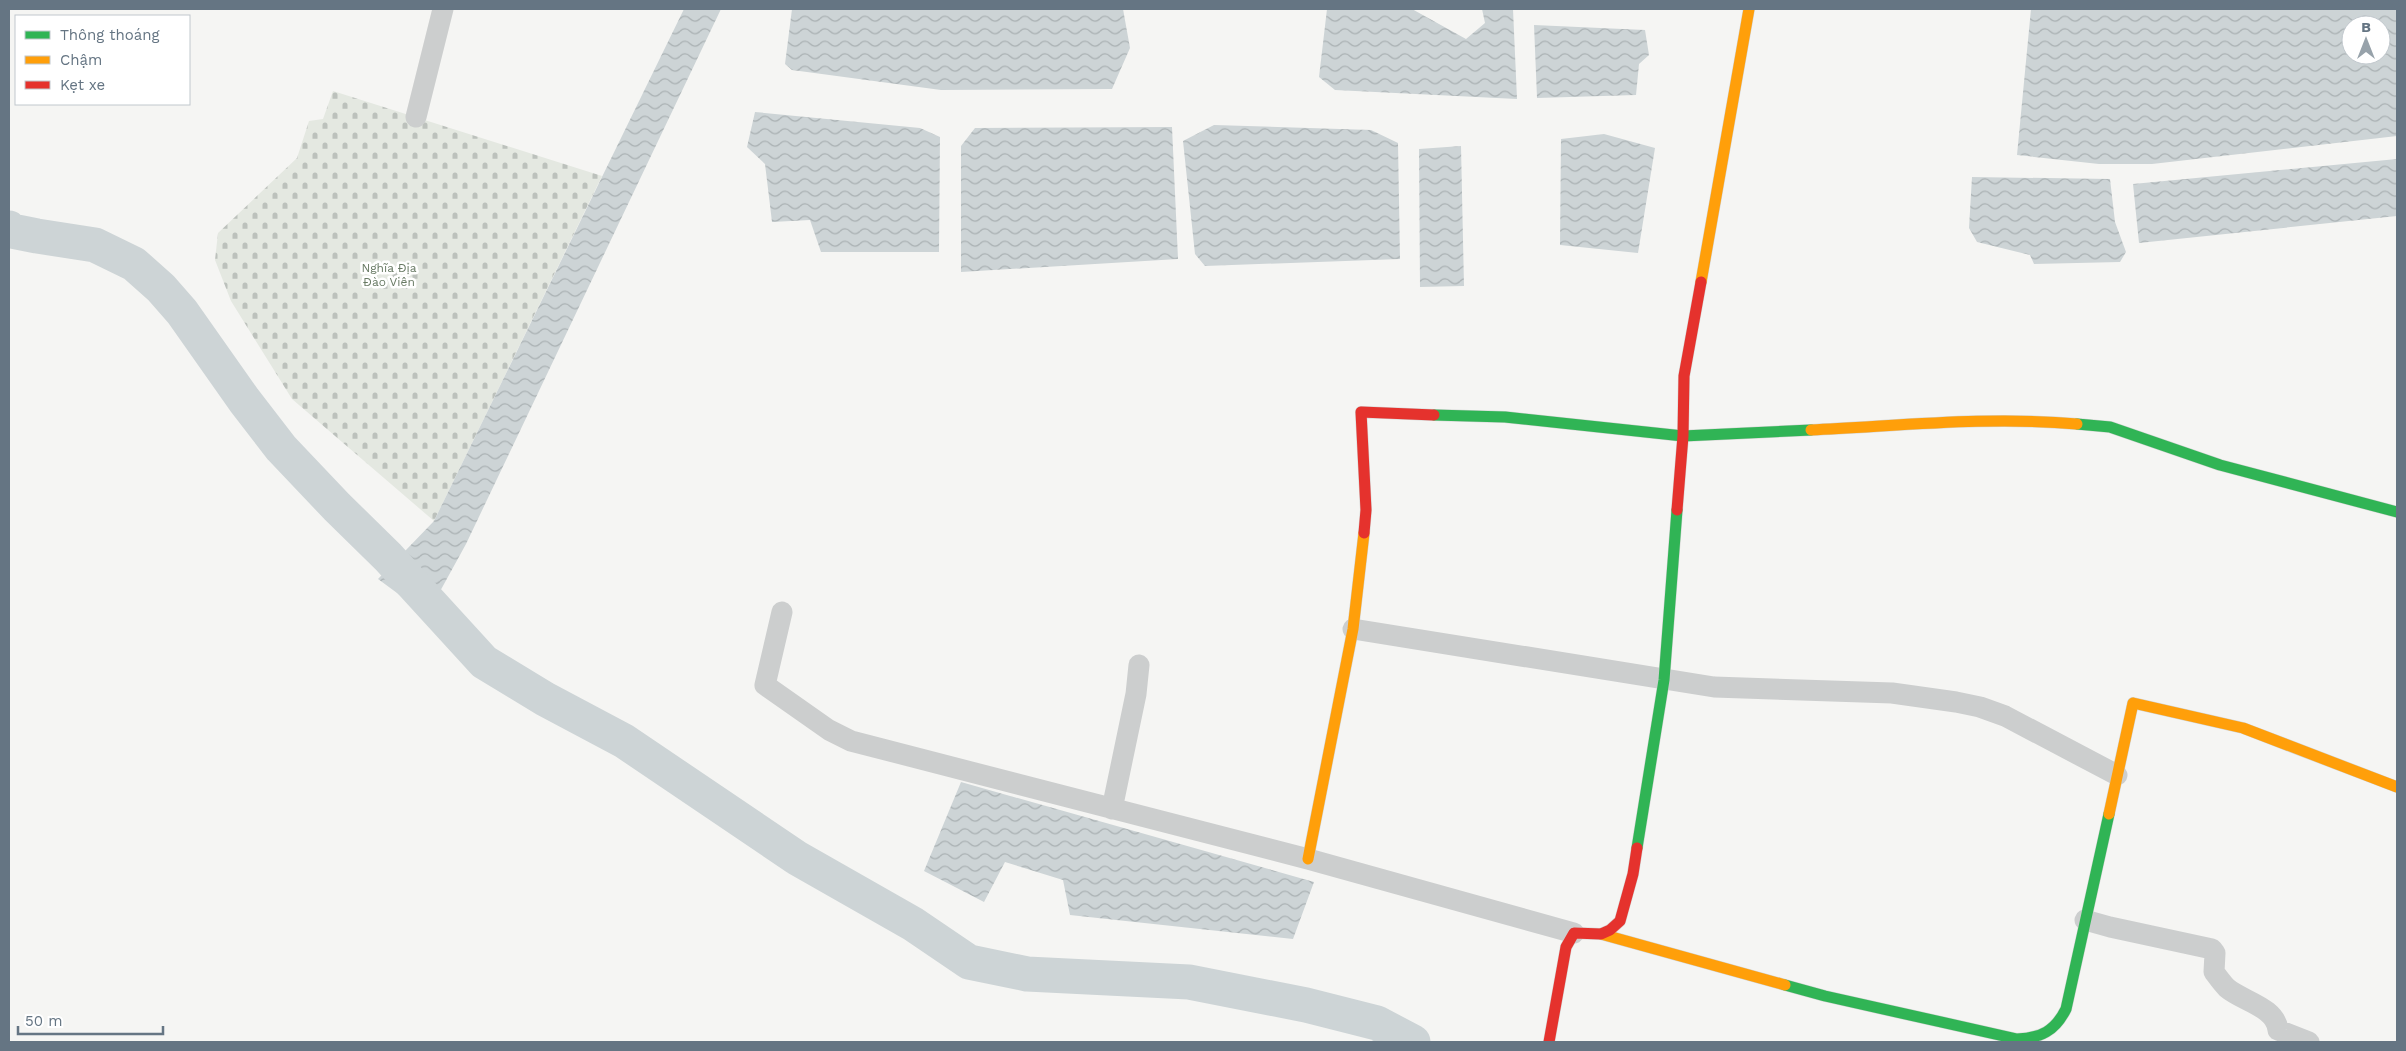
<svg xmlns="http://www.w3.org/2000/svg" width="2406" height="1051" viewBox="0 0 2406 1051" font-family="'Work Sans',sans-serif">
  <defs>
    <pattern id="cemetery-stones" width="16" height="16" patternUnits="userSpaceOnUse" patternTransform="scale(1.25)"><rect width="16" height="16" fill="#e4e8e1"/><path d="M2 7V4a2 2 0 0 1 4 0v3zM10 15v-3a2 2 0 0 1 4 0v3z" fill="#bcc1bc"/></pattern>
    <pattern id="water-waves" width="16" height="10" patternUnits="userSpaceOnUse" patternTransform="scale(1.25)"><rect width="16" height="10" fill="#cdd4d6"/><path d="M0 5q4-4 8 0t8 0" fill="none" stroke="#aab1b3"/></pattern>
  </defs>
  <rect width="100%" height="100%" fill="#f5f5f3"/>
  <!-- cemetery -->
  <path fill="url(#cemetery-stones)" d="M 333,91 L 602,176 L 434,521 L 292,399 L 231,301 L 215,260 L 218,233 L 297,158 L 309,121 L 323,119 Z"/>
  <!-- water -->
  <path fill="url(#water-waves)" fill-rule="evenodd" d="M 684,9 L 721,9 L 466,544 L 427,615 L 378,579 L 434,521 Z
    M 792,9 L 1123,9 L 1130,48 L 1112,89 L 941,90 L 792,70 L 785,64 Z
    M 1327,9 L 1412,9 L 1466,39 L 1485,23 L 1482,9 L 1513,9 L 1517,99 L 1335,90 L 1319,77 Z
    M 2031,9 L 2397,9 L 2397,136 L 2152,164 L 2099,164 L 2017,155 ZM 2351,25 L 2381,25 L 2381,55 L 2351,55 Z
    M 1534,25 L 1645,30 L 1649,55 L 1639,64 L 1636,95 L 1537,98 Z
    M 755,112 L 920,128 L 940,137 L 939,252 L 821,252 L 810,220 L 772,222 L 765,164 L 747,147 Z
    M 1214,125 L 1371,130 L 1398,143 L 1400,259 L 1205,266 L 1195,254 L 1183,141 Z
    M 1172,127 L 1178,259 L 961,272 L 961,146 L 975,128 Z
    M 1604,134 L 1655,148 L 1638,253 L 1560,245 L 1561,139 Z
    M 1461,146 L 1464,286 L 1420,287 L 1419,149 Z
    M 2397,159 L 2397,216 L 2139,243 L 2133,184 Z
    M 1972,177 L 2110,179 L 2115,222 L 2126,252 L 2120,262 L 2034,264 L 2030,255 L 1977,242 L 1969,228 Z
    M 961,782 L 1314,882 L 1293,939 L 1070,915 L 1063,880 L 1005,862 L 984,902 L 924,871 Z"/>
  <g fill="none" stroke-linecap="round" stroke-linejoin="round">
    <!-- river -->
    <path stroke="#cdd4d6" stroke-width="35" d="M 9,228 L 12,231 L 37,236 L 95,245 L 134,264 L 161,288 L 182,312 L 244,400 L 281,448 L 337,507 L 388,557 L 484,662 L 545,699 L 624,741 L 797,858 L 913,924 L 969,962 L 1027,974 L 1189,982 L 1306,1005 L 1377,1023 L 1413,1042"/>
    <defs>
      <path id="fast" d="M 1434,415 L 1505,417 L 1683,436 L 1811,430
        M 2077,424 L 2110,427 L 2220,465 L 2397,512
        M 1637,848 L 1664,680 L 1677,510
        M 1785,985 L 1825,996 L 2017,1039 C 2041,1038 2055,1031 2066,1009 L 2109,814"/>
      <path id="slow" d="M 1701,282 L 1749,9
        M 1811,430 C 1899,426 1989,416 2077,424
        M 2109,814 L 2133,703 L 2243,728 L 2397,787
        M 1308,859 L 1353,629 L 1364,533
        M 1601,934 L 1785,985"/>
      <path id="jam" d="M 1677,510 L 1683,436 L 1684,376 L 1701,282
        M 1364,533 L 1366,510 L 1361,412 L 1434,415
        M 1549,1042 L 1566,947 L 1574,933 L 1601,934 L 1610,930 L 1620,921 L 1633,874 L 1637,848"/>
    </defs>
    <!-- fast casing -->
    <use href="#fast" stroke="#d2d3d2" stroke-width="12"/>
    <!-- slow casing -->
    <use href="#slow" stroke="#d2d3d2" stroke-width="12"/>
    <!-- jam casing -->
    <use href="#jam" stroke="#d2d3d2" stroke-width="12"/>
    <!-- street -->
    <path stroke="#cccece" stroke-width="21" d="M 416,117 L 443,9
      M 782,612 L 765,685 L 829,730 L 851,741 L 1308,859 L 1574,933
      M 1353,629 L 1714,687 L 1892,693 L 1956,702 L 1980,707 L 2005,716 L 2117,775
      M 1112,809 L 1136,694 L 1139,665
      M 2085,920 L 2110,927 L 2212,949 L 2215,953 L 2214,972 C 2218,977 2222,983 2227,988 C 2242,1001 2276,1007 2278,1030 L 2309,1042"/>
    <!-- fast -->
    <use href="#fast" stroke="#30b455" stroke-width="11"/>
    <!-- slow -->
    <use href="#slow" stroke="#ff9f0a" stroke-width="11"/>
    <!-- jam -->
    <use href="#jam" stroke="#e5322d" stroke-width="11"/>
  </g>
  <g text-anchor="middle" stroke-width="5" stroke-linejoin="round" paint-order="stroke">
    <!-- park labels -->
    <g font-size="12" fill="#687a64" stroke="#fff">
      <text x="389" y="272">Nghĩa Địa<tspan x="389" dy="14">Đào Viên</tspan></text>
    </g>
  </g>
  <!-- border -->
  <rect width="2406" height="1051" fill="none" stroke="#657583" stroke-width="20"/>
  <!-- legend -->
  <rect x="15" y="15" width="175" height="90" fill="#ffffff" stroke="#c1c8cd"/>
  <rect x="25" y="31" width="25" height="8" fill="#30b455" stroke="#c1c8cd"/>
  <text x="60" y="40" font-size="15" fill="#657583">Thông thoáng</text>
  <rect x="25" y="56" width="25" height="8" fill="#ff9f0a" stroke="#c1c8cd"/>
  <text x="60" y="65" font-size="15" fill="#657583">Chậm</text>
  <rect x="25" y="81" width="25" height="8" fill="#e5322d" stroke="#c1c8cd"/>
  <text x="60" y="90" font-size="15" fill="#657583">Kẹt xe</text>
  <!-- north arrow -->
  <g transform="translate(2366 40)"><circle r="24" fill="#ffffff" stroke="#c1c8cd"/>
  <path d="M0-4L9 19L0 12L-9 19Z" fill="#97a2aa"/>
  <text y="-8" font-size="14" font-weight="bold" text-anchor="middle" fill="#657583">B</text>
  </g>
  <!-- scale -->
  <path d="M18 1026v8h145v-8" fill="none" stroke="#657583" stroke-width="2.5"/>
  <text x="25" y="1026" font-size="15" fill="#657583" stroke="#ffffff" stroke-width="4" paint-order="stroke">50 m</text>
</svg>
